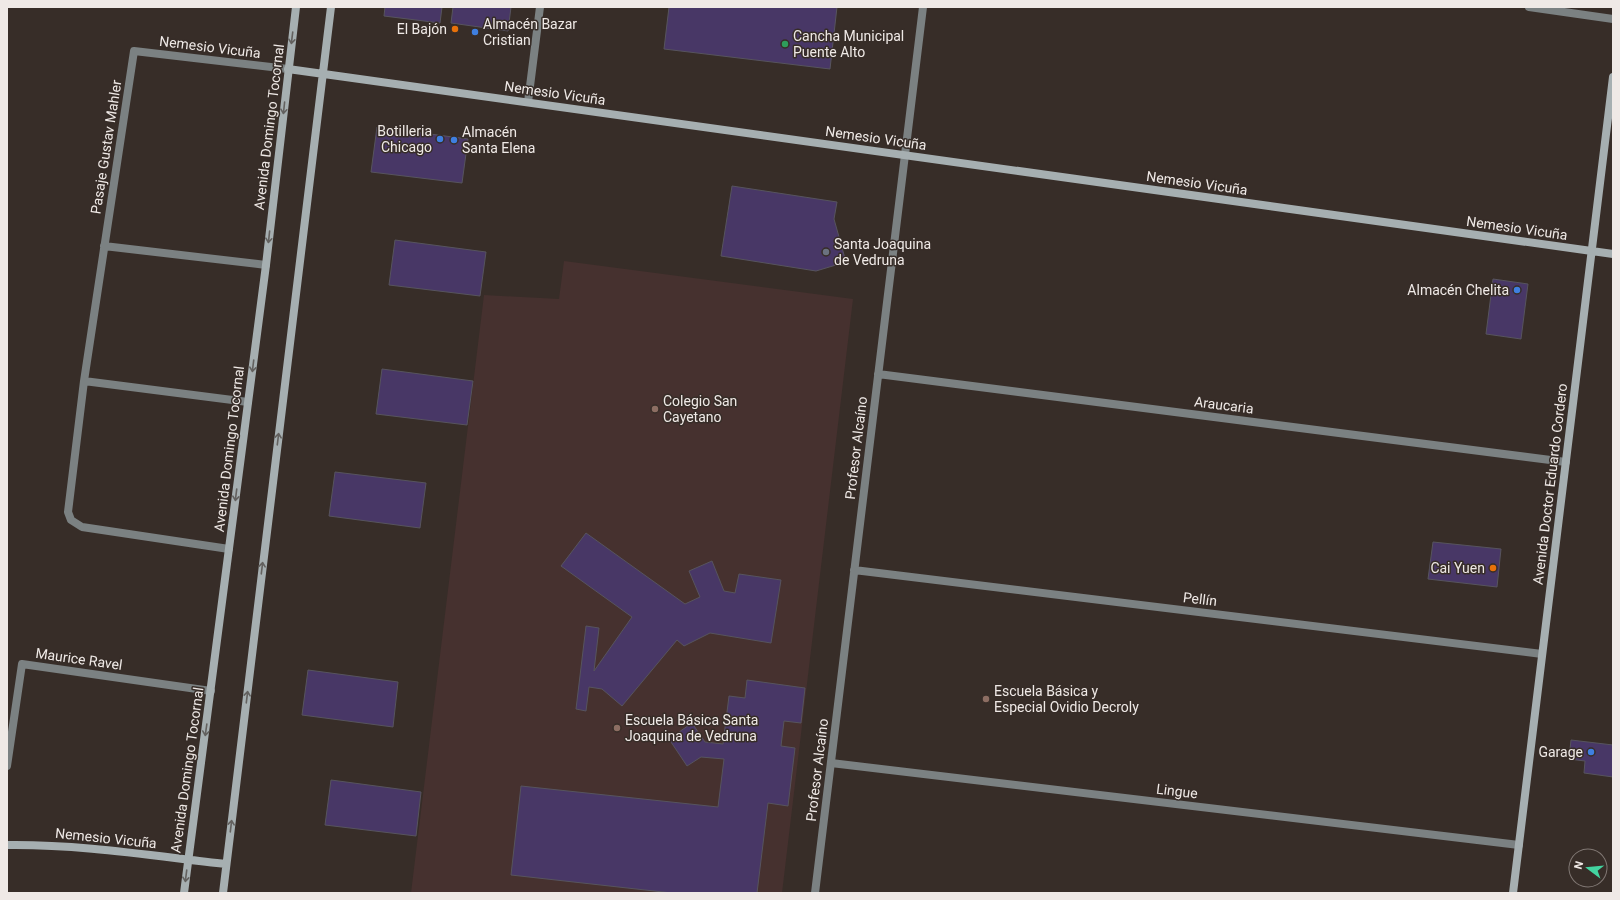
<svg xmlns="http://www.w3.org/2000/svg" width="1620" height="900" viewBox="0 0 1620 900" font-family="Roboto,sans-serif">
  <rect width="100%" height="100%" fill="#372d28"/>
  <!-- education -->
  <path fill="#46312f" d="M 564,261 L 853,299 L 782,893 L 411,893 L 484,295 L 559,299 Z"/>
  <!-- building -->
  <path fill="#483766" stroke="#57545e" d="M 385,7 L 442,7 L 440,23 L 384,16 Z
    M 453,7 L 511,7 L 508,31 L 451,23 Z
    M 669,7 L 837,7 L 830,69 L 664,49 Z
    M 377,127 L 468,139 L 462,183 L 371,172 Z
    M 732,186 L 837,202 L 834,219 L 846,262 L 816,271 L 721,256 Z
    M 395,240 L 486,252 L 480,296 L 389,285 Z
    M 1493,279 L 1528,284 L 1521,339 L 1486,334 Z
    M 382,369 L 473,381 L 467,425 L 376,414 Z
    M 335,472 L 426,483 L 420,528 L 329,516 Z
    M 586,533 L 685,604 L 700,597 L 689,571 L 712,561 L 724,591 L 735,593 L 739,574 L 781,580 L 771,643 L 710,633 L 684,646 L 677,640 L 622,706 L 602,689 L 589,687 L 586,711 L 576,709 L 586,626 L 599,628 L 594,671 L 632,617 L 561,566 Z
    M 1433,542 L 1501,549 L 1497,587 L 1428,579 Z
    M 308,670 L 398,682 L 393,727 L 302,715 Z
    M 747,680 L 805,688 L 801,723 L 784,721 L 781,746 L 795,748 L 788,806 L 768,803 L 757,893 L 672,893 L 511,875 L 521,786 L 718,807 L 724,759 L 701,757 L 687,766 L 669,739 L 692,723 L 705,742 L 723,744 L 729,696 L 745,698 Z
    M 1571,740 L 1613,745 L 1613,777 L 1584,773 L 1585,761 L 1569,759 Z
    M 331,780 L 421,792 L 416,836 L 325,825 Z"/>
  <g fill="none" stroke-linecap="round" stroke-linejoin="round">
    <!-- street -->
    <path stroke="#7b8182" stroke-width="8" d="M 1529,7 L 1613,19
      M 528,102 L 540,7
      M 104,246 L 266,265
      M 878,374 L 1566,462
      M 84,381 L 248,402
      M 229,549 L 82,527 L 71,520 L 68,512 L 84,381 L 134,51 L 288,69
      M 854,570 L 1542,654
      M 831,763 L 1519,845
      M 7,766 L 22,664 L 211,691
      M 815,893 L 923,7"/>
    <!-- secondary -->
    <path stroke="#a6afb1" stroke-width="8" d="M 288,69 L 1613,254
      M 7,845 C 80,844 154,856 226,864
      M 184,893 L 266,265 L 296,7
      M 223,893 L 331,7
      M 1513,893 L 1613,77"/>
  </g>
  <!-- one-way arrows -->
  <defs><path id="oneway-shaft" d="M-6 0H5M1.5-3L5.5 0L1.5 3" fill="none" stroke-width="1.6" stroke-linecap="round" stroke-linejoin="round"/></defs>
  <g stroke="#63615f">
    <use href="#oneway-shaft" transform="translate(292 38) rotate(97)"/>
    <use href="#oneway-shaft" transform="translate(284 108) rotate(96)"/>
    <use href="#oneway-shaft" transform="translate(269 237) rotate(96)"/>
    <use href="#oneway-shaft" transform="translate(253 366) rotate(97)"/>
    <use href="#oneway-shaft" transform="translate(278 439) rotate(-83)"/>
    <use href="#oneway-shaft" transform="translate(236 495) rotate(97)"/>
    <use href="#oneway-shaft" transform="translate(262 568) rotate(-83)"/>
    <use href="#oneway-shaft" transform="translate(247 697) rotate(-83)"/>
    <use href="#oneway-shaft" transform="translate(206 730) rotate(98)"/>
    <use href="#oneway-shaft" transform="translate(231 826) rotate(-83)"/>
    <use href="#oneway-shaft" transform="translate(186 876) rotate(97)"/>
  </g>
  <!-- markers -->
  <g fill="#e8710a" stroke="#372d28" stroke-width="1.5">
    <circle cx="455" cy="29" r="4"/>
    <circle cx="1493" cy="568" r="4"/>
  </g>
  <g fill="#3f7fe0" stroke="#372d28" stroke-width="1.5">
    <circle cx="475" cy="32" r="4"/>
    <circle cx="440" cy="139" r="4"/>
    <circle cx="454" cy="140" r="4"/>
    <circle cx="1517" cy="290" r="4"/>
    <circle cx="1591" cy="752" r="4"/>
  </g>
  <circle fill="#2e9e5b" stroke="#372d28" stroke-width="1.5" cx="785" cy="44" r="4"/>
  <circle fill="#6b7280" stroke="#372d28" stroke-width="1.5" cx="826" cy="252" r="4"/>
  <g fill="#8d6e63" stroke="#372d28" stroke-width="1.5">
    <circle cx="655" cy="409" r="4"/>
    <circle cx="986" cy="699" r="4"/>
    <circle cx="617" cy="728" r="4"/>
  </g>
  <g text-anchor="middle" stroke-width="3" stroke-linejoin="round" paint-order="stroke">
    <!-- poi labels -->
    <g font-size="14" fill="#efe9e6" stroke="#372d28" text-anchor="start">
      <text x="483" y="29">Almacén Bazar<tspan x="483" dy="16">Cristian</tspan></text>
      <text x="447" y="34" text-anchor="end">El Bajón</text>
      <text x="793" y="41">Cancha Municipal<tspan x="793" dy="16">Puente Alto</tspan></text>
      <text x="432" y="136" text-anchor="end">Botilleria<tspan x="432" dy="16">Chicago</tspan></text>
      <text x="462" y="137">Almacén<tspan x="462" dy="16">Santa Elena</tspan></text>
      <text x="834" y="249">Santa Joaquina<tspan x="834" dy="16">de Vedruna</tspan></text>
      <text x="1509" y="295" text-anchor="end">Almacén Chelita</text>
      <text x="663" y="406">Colegio San<tspan x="663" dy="16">Cayetano</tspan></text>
      <text x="1485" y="573" text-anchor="end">Cai Yuen</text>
      <text x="994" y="696">Escuela Básica y<tspan x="994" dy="16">Especial Ovidio Decroly</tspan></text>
      <text x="625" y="725">Escuela Básica Santa<tspan x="625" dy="16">Joaquina de Vedruna</tspan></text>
      <text x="1583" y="757" text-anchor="end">Garage</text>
    </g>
    <!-- street labels -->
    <g font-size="14" fill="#efe9e6" stroke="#372d28">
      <text transform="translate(210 47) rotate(7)" y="5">Nemesio Vicuña</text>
      <text transform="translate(555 93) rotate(8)" y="5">Nemesio Vicuña</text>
      <text transform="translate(269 127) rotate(-83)" y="5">Avenida Domingo Tocornal</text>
      <text transform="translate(876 138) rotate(8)" y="5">Nemesio Vicuña</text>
      <text transform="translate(106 147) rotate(-81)" y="5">Pasaje Gustav Mahler</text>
      <text transform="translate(1197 183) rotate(8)" y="5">Nemesio Vicuña</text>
      <text transform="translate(1517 228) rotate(8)" y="5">Nemesio Vicuña</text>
      <text transform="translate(1224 405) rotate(7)" y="5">Araucaria</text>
      <text transform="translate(856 448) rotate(-83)" y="5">Profesor Alcaíno</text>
      <text transform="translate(229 449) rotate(-83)" y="5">Avenida Domingo Tocornal</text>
      <text transform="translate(1550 484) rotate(-83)" y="5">Avenida Doctor Eduardo Cordero</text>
      <text transform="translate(1200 599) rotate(7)" y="5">Pellín</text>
      <text transform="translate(79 659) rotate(8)" y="5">Maurice Ravel</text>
      <text transform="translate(187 770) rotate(-82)" y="5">Avenida Domingo Tocornal</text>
      <text transform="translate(817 770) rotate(-83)" y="5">Profesor Alcaíno</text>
      <text transform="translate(1177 791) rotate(7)" y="5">Lingue</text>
      <text transform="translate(106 838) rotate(6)" y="5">Nemesio Vicuña</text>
    </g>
  </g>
  <!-- border -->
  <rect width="1620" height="900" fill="none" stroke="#efe9e6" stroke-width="16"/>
  <!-- north arrow -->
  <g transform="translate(1588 868) rotate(286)"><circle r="19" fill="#372d28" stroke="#817874"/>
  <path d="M0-3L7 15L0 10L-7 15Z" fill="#43d4a0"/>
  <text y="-6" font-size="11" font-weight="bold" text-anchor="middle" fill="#efe9e6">N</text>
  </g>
</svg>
